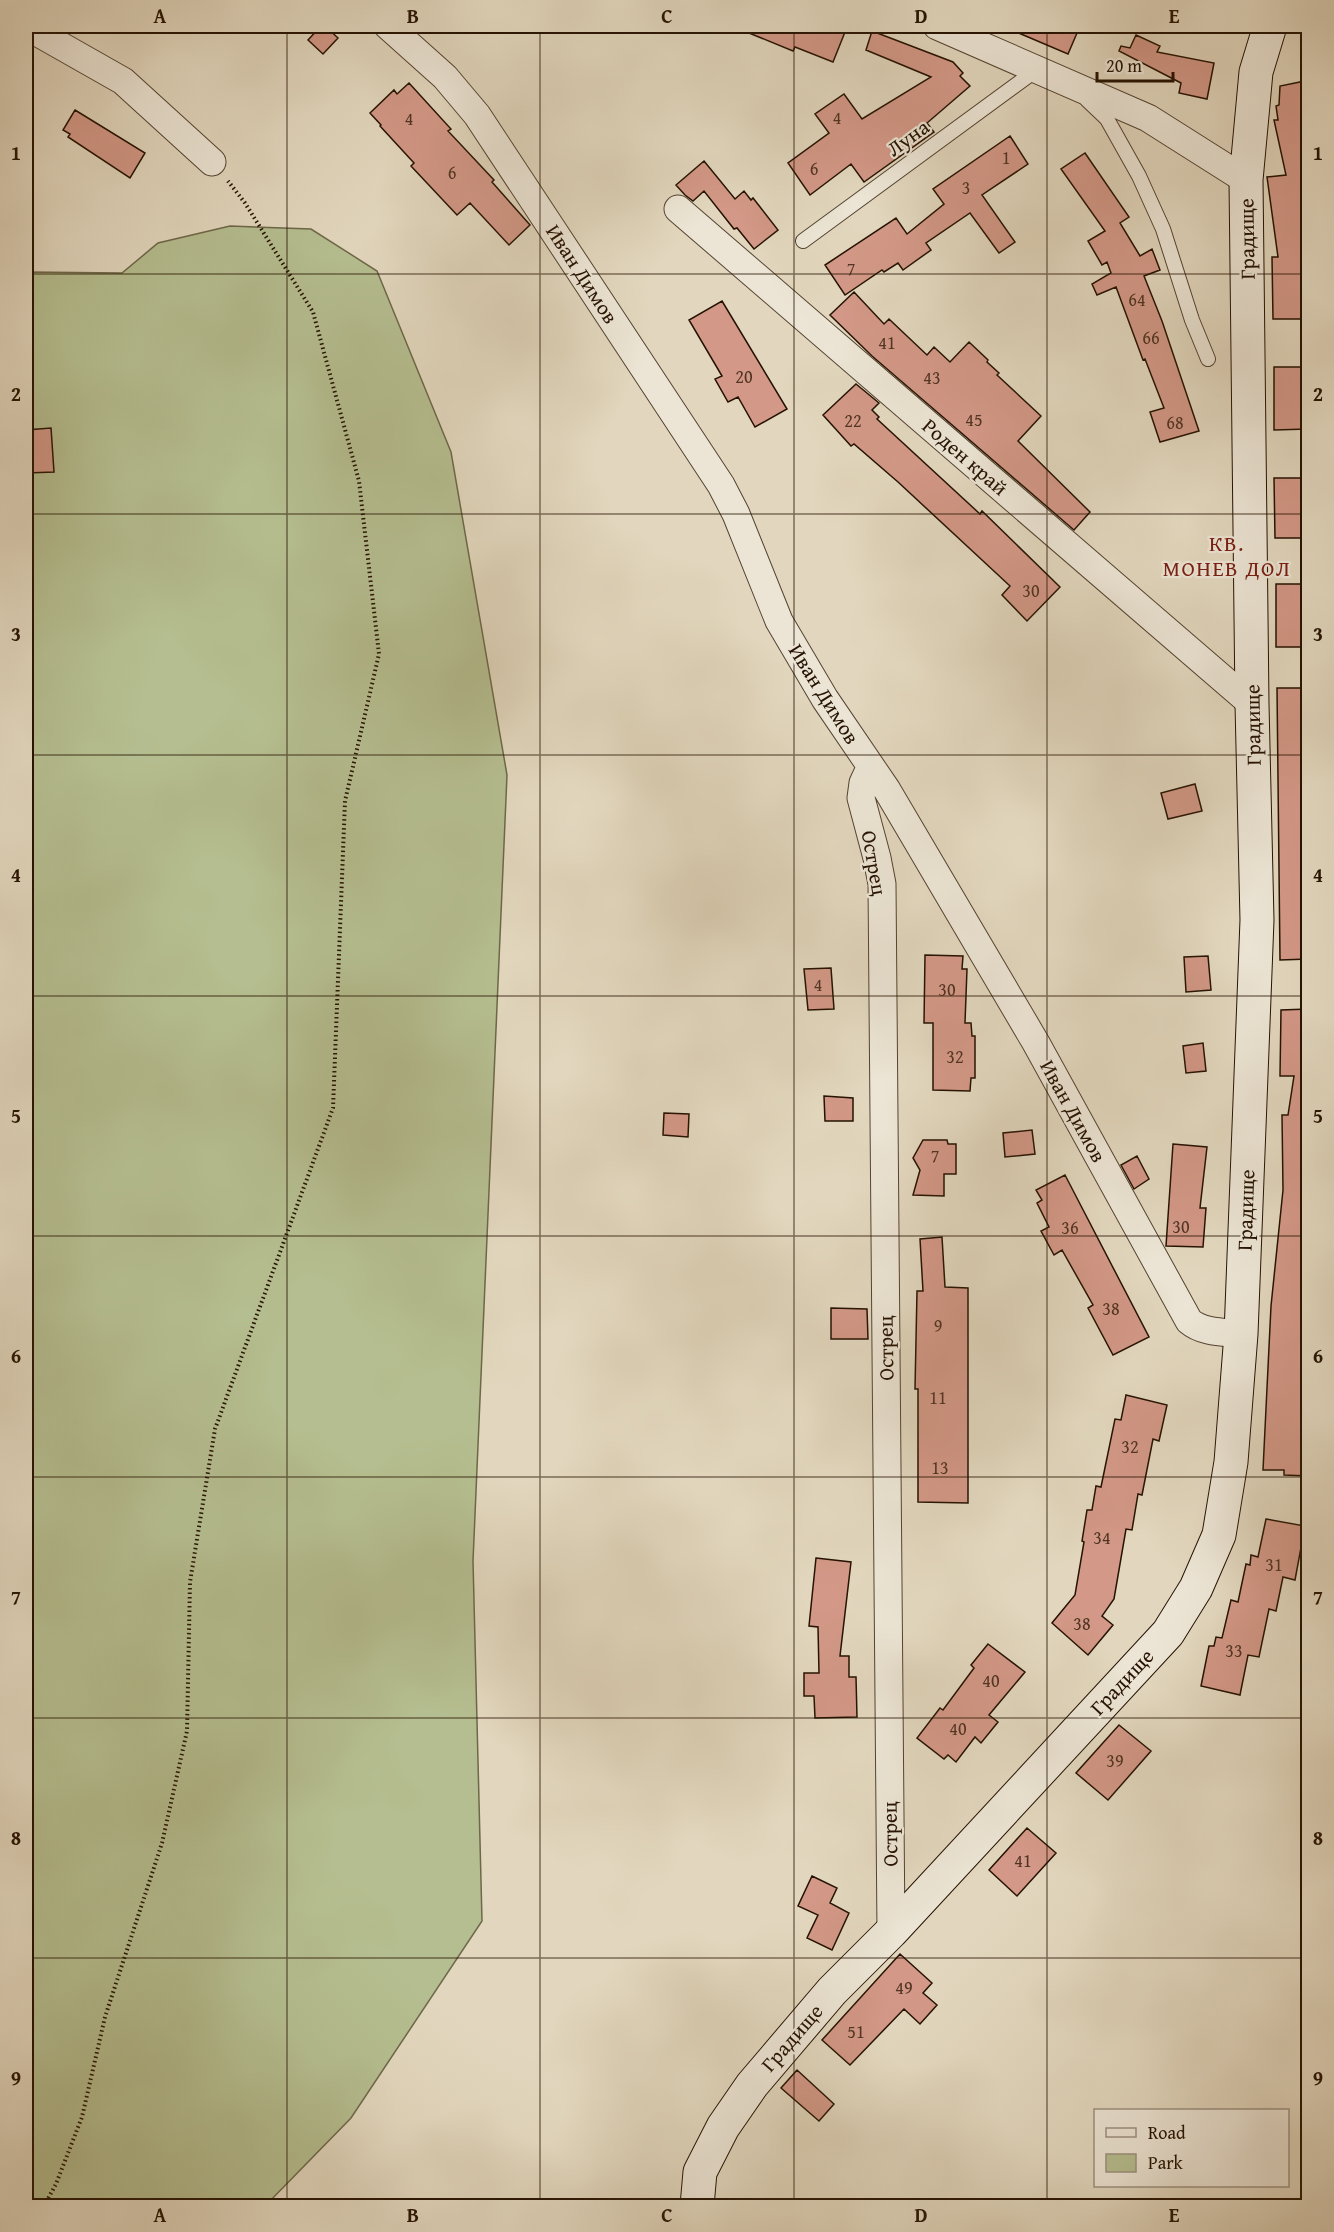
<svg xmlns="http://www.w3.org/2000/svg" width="1334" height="2232" viewBox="0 0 1334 2232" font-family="'Gentium Book Plus',serif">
  <rect width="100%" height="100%" fill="#e2d7be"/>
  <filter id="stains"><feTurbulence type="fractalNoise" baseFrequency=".00333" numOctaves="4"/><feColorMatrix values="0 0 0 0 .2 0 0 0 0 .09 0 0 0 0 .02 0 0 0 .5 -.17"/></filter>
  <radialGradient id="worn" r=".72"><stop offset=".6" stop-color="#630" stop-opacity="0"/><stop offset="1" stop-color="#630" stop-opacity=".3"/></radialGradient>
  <!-- green -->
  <path fill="#b5be90" stroke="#6d6849" stroke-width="1.5" d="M 230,226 L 311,229 L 377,271 L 451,452 L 507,775 L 473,1561 L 482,1921 L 351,2118 L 265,2206 L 26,2206 L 26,272 L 122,273 L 158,243 Z"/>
  <!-- building -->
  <path fill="#d39887" stroke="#251202" stroke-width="1.5" d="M 321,26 L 325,26 L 338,38 L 323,54 L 308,40 Z
    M 732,26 L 825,26 L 845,32 L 833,62 L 795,47 L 793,51 Z
    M 1002,26 L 1080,26 L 1068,54 Z
    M 872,31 L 953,62 L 963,73 L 960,76 L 970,86 L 927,123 L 934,132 L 864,182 L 851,164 L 810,195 L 788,163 L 829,133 L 815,114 L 844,94 L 862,119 L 931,77 L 866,50 Z
    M 1136,35 L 1160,46 L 1157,52 L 1214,63 L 1207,99 L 1179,93 L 1181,83 L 1119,51 L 1121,46 L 1130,48 Z
    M 1305,81 L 1308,101 L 1308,319 L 1273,319 L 1272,257 L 1278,257 L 1267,177 L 1286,175 L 1274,120 L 1278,120 L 1276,106 L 1279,105 L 1280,86 Z
    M 409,83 L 451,129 L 448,131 L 494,180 L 492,182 L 530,225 L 509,245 L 470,203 L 457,215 L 411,166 L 414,163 L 380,126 L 381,125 L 370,113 L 394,90 L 397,94 Z
    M 75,110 L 145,153 L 130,178 L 68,137 L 70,134 L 63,130 Z
    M 1010,136 L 1028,164 L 982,195 L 1015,242 L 999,253 L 970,213 L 926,243 L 931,250 L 903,270 L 898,263 L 884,272 L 882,270 L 845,295 L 825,265 L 896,218 L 907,234 L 944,204 L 933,189 Z
    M 1085,153 L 1129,217 L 1120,223 L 1140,256 L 1152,249 L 1160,270 L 1144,276 L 1162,321 L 1199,431 L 1160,442 L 1150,412 L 1164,408 L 1145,359 L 1143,360 L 1116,287 L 1097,295 L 1092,284 L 1111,273 L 1107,262 L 1102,265 L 1088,241 L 1105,231 L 1061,169 Z
    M 704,161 L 735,199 L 744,191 L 751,200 L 753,198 L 778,230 L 754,249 L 737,228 L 734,229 L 704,191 L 693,201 L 685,195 L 676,185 Z
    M 854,292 L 884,324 L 889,319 L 927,355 L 934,347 L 950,362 L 969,342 L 988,360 L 987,362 L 999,373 L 997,375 L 1041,416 L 1018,441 L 1090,512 L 1074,530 L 872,356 L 830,315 Z
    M 722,301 L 787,409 L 755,427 L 738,397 L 728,402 L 715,379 L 722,376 L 689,320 Z
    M 1274,367 L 1308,367 L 1308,429 L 1274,430 Z
    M 856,384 L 879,403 L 872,410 L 879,417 L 877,419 L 980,514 L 982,511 L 1060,587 L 1027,621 L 1002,595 L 1010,586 L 898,482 L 854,444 L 851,446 L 823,415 Z
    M 51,428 L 54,472 L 26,473 L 26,430 Z
    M 1274,478 L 1308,478 L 1308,538 L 1275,538 Z
    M 1276,584 L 1308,584 L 1308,647 L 1276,647 Z
    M 1277,688 L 1308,688 L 1308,959 L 1280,960 Z
    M 1195,784 L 1202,811 L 1168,819 L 1161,793 Z
    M 925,955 L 963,956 L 962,969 L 967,969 L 965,1023 L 971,1023 L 972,1036 L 975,1036 L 975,1078 L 971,1078 L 970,1091 L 933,1090 L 933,1023 L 924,1023 Z
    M 1208,956 L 1211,990 L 1186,992 L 1184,957 Z
    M 831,968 L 834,1009 L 808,1010 L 804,969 Z
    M 1308,1009 L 1308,1476 L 1284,1475 L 1284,1470 L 1263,1470 L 1271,1306 L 1283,1190 L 1282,1115 L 1288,1115 L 1294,1076 L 1280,1076 L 1281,1010 Z
    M 1203,1043 L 1206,1071 L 1186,1073 L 1183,1046 Z
    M 824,1096 L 853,1098 L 853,1121 L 825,1121 Z
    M 664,1113 L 689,1114 L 688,1137 L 663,1135 Z
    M 1032,1130 L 1035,1154 L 1005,1157 L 1003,1133 Z
    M 923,1140 L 947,1140 L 948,1144 L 956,1144 L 956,1174 L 944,1174 L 944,1196 L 913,1195 L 920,1170 L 913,1158 Z
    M 1173,1144 L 1207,1147 L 1200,1208 L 1206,1208 L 1203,1247 L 1166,1246 Z
    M 1137,1156 L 1149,1179 L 1134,1189 L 1121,1165 Z
    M 1065,1175 L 1149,1337 L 1113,1355 L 1088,1308 L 1093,1305 L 1062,1250 L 1054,1255 L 1041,1231 L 1049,1227 L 1037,1203 L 1042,1200 L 1036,1190 Z
    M 942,1237 L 945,1287 L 968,1288 L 968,1503 L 918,1502 L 918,1389 L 915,1389 L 917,1291 L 923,1291 L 920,1239 Z
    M 831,1308 L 867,1309 L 868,1339 L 831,1339 Z
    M 1126,1395 L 1167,1405 L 1159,1441 L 1153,1439 L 1142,1495 L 1138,1494 L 1132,1530 L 1126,1529 L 1114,1599 L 1102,1616 L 1113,1625 L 1088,1655 L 1052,1623 L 1075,1595 L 1084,1542 L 1082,1541 L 1087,1510 L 1092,1510 L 1096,1486 L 1101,1487 L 1115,1419 L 1121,1420 Z
    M 1266,1519 L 1305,1526 L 1295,1580 L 1283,1577 L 1276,1611 L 1269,1609 L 1259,1657 L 1248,1655 L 1240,1695 L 1201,1686 L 1209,1646 L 1214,1646 L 1216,1637 L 1222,1638 L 1231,1600 L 1238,1602 L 1246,1564 L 1250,1565 L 1251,1555 L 1258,1557 Z
    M 816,1558 L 851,1562 L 840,1656 L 849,1656 L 849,1677 L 856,1677 L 857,1717 L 815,1718 L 814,1696 L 804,1696 L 804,1673 L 819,1673 L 818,1627 L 809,1626 Z
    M 988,1644 L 1025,1672 L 989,1715 L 998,1722 L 981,1743 L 975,1737 L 956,1762 L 948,1755 L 944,1759 L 917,1738 L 940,1708 L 943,1710 L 974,1668 L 971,1665 Z
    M 1119,1725 L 1151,1751 L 1108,1800 L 1076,1773 Z
    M 1027,1828 L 1056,1853 L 1017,1896 L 989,1870 Z
    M 812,1876 L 837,1888 L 830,1903 L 849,1913 L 832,1950 L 807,1938 L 818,1915 L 798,1906 Z
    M 900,1954 L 932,1983 L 923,1993 L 937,2005 L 920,2024 L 904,2009 L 850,2065 L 822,2040 Z
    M 797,2070 L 834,2104 L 819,2121 L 781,2088 Z"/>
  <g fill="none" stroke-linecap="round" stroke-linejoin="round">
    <defs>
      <path id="lane" d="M 1087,100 L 1107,119 L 1139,176 L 1163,229 L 1192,320 L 1208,359
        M 803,241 L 1039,68"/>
      <path id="street" d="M 26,26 L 123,81 L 212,162
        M 388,26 L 445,77 L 477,115 L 721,485 L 736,514 L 779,621 L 825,699 L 887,790 L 1036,1043 L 1189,1321 C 1203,1333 1224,1332 1241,1334
        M 937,26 L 1148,118 L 1246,180
        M 678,209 L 1252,704
        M 870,768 L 863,783 L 861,798 L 877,858 L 882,884 L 891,1932"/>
      <path id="secondary" d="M 697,2206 L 700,2172 L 723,2127 L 752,2085 L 832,1991 L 891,1932 L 1168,1633 L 1196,1588 L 1219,1535 L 1231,1462 L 1241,1334 L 1257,920 L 1252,704 L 1246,180 L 1256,72 L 1270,26"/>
    </defs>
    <!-- lane casing -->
    <use href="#lane" stroke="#544331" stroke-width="16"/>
    <!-- street casing -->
    <use href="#street" stroke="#544331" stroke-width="29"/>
    <!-- secondary casing -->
    <use href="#secondary" stroke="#251202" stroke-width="35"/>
    <!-- path -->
    <path stroke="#251202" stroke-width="4" stroke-dasharray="1.5 3" stroke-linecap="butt" d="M 44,2206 L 56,2184 L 82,2117 L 105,2017 L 162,1843 L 187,1731 L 190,1582 L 215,1429 L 333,1108 L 345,801 L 379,654 L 359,481 L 313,312 L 245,203 L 228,181"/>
    <!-- lane -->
    <use href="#lane" stroke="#ece5d5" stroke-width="14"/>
    <!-- street -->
    <use href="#street" stroke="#ece5d5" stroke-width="27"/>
    <!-- secondary -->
    <use href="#secondary" stroke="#ece5d5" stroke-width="33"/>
  </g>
  <!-- grid -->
  <path fill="none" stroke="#251202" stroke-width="1.5" stroke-opacity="0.55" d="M 287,26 L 287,2206M 540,26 L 540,2206M 794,26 L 794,2206M 1047,26 L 1047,2206M 26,274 L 1308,274M 26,514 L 1308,514M 26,755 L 1308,755M 26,996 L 1308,996M 26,1236 L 1308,1236M 26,1477 L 1308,1477M 26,1718 L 1308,1718M 26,1958 L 1308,1958"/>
  <g text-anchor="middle" stroke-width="4.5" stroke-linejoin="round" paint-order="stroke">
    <!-- number labels -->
    <g font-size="18" fill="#503423">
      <text x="837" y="124">4</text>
      <text x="409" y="125">4</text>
      <text x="1006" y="164">1</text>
      <text x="814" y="175">6</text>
      <text x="452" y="179">6</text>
      <text x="966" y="194">3</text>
      <text x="851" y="275">7</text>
      <text x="1137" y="306">64</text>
      <text x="1151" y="344">66</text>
      <text x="887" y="349">41</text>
      <text x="744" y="383">20</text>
      <text x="932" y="384">43</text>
      <text x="974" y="426">45</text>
      <text x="853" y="427">22</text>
      <text x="1175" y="429">68</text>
      <text x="1031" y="597">30</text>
      <text x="818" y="991">4</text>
      <text x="947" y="996">30</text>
      <text x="955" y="1063">32</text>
      <text x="935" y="1162">7</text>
      <text x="1181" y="1233">30</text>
      <text x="1070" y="1234">36</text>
      <text x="1111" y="1315">38</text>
      <text x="938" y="1332">9</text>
      <text x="938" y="1404">11</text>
      <text x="1130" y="1453">32</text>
      <text x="940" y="1474">13</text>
      <text x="1102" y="1544">34</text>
      <text x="1274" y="1571">31</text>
      <text x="1082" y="1630">38</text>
      <text x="1234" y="1657">33</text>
      <text x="991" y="1687">40</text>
      <text x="958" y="1735">40</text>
      <text x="1115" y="1767">39</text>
      <text x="1023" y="1867">41</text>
      <text x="904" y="1994">49</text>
      <text x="856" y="2038">51</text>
    </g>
    <!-- street labels -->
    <g font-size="21" fill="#251202" stroke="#ece5d5">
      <text transform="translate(908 138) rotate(-36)" y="7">Луна</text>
      <text transform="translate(1247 239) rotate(-91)" y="7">Градище</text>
      <text transform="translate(582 274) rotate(57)" y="7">Иван Димов</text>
      <text transform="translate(965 457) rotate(41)" y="7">Роден край</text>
      <text transform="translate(824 694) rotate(58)" y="7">Иван Димов</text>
      <text transform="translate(1253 725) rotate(-91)" y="7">Градище</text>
      <text transform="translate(874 863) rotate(80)" y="7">Острец</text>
      <text transform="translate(1073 1111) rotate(61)" y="7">Иван Димов</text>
      <text transform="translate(1246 1210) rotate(-88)" y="7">Градище</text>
      <text transform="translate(886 1348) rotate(-91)" y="7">Острец</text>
      <text transform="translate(1122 1682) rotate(-47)" y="7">Градище</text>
      <text transform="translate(890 1834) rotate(-91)" y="7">Острец</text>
      <text transform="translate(792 2038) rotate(-49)" y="7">Градище</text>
    </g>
    <!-- neighbourhood labels -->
    <g font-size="22" letter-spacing="1.5" fill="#7a1f14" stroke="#ece5d5">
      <text x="1227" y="551">КВ.<tspan x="1227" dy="25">МОНЕВ ДОЛ</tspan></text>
    </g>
  </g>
  <!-- margin -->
  <rect width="1334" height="2232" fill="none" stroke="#e2d7be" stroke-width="66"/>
  <!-- legend -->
  <rect x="1094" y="2109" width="195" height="78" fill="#ece5d5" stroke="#9c9181" stroke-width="1.5"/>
  <rect x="1106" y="2128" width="30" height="9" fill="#ece5d5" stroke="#9c9181" stroke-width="1.5"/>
  <text x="1148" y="2139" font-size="18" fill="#251202">Road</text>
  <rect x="1106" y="2154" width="30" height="18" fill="#b5be90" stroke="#9c9181" stroke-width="1.5"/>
  <text x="1148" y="2169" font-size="18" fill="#251202">Park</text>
  <!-- scale -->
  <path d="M1097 72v9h76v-9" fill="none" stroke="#251202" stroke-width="3"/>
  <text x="1106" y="72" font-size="18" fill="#251202" stroke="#ece5d5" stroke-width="4.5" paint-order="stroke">20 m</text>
  <rect x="33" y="33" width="1268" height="2166" fill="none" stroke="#251202" stroke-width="2"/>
  <g font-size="20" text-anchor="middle" font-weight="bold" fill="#251202">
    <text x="160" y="23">A</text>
    <text x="413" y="23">B</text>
    <text x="667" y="23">C</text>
    <text x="921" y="23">D</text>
    <text x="1174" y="23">E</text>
    <text x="16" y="160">1</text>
    <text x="1318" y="160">1</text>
    <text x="16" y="401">2</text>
    <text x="1318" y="401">2</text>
    <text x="16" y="641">3</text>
    <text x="1318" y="641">3</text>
    <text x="16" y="882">4</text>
    <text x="1318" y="882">4</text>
    <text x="16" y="1123">5</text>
    <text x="1318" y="1123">5</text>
    <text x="16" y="1363">6</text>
    <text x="1318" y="1363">6</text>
    <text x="16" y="1604">7</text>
    <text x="1318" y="1604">7</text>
    <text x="16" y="1845">8</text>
    <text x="1318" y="1845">8</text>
    <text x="16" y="2085">9</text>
    <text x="1318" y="2085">9</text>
    <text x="160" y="2222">A</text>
    <text x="413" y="2222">B</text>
    <text x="667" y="2222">C</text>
    <text x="921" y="2222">D</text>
    <text x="1174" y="2222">E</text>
  </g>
  <rect width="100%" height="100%" filter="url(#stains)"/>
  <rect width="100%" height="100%" fill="url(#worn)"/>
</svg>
